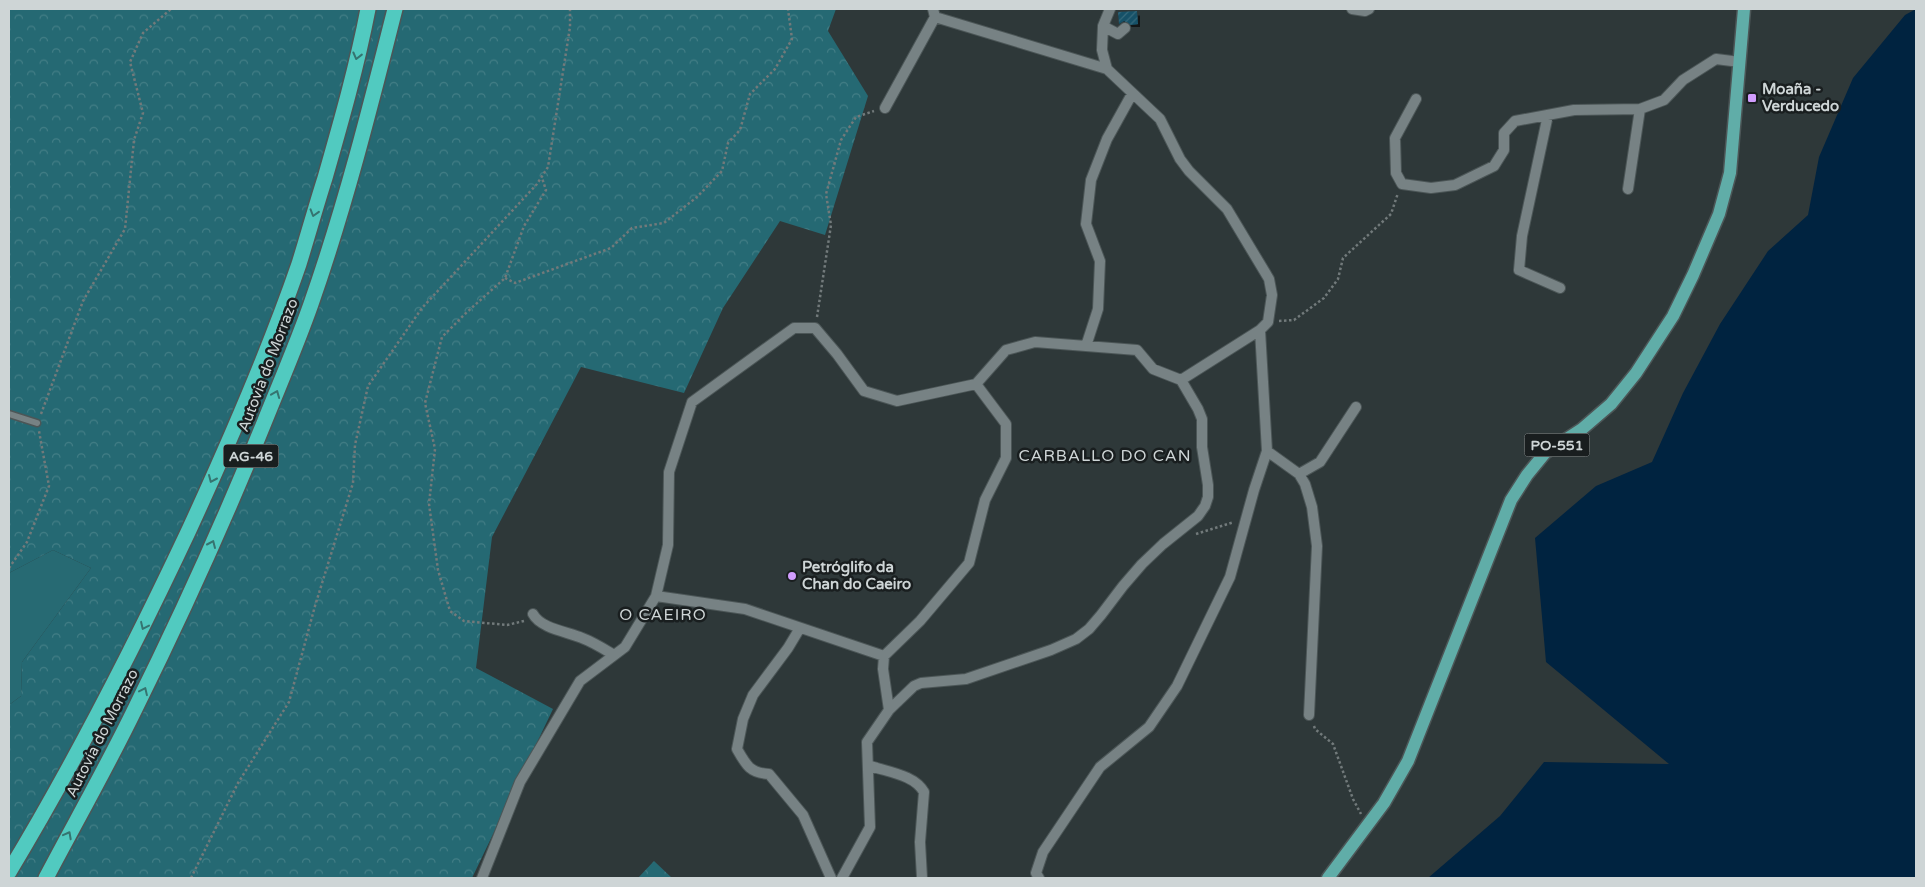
<svg xmlns="http://www.w3.org/2000/svg" width="1925" height="887" viewBox="0 0 1925 887" font-family="'Varela Round',sans-serif">
  <defs>
    <pattern id="forest-crowns" width="20" height="18" patternUnits="userSpaceOnUse" patternTransform="scale(1.25)"><rect width="20" height="18" fill="#256973"/><path d="M2 6a3 3 0 1 1 6 0M12 15a3 3 0 1 1 6 0" fill="none" stroke="#437e86"/></pattern>
    <pattern id="building-hatch" width="6" height="6" patternUnits="userSpaceOnUse" patternTransform="scale(1.25)"><rect width="6" height="6" fill="#165167"/><path d="M-1 1l2-2M0 6l6-6M5 7l2-2" fill="none" stroke="#37697c"/></pattern>
    <filter id="shadow"><feDropShadow dx="4.5" dy="4.5" stdDeviation="0" flood-color="#0009"/></filter>
  </defs>
  <rect width="100%" height="100%" fill="#2e3839"/>
  <!-- green -->
  <path fill="#276a73" d="M 53,550 L 91,568 L 22,662 L 21,696 L 9,705 L 9,573 Z"/>
  <!-- forest -->
  <path fill="url(#forest-crowns)" d="M 9,9 L 836,9 L 828,31 L 868,96 L 825,235 L 780,221 L 723,308 L 684,393 L 581,367 L 492,537 L 476,668 L 553,709 L 472,878 L 9,878 L 9,705 L 21,696 L 22,662 L 91,568 L 53,550 L 9,573 Z
    M 654,861 L 672,878 L 638,878 Z"/>
  <!-- water -->
  <path fill="#002340" d="M 1916,9 L 1916,878 L 1428,878 L 1500,816 L 1544,762 L 1669,764 L 1546,662 L 1535,538 L 1596,486 L 1652,462 L 1683,393 L 1720,324 L 1768,251 L 1808,215 L 1819,157 L 1853,78 L 1905,15 Z"/>
  <!-- building -->
  <path fill="url(#building-hatch)" filter="url(#shadow)" d="M 1137,11 L 1138,24 L 1131,25 L 1124,21 L 1119,24 L 1118,12 Z"/>
  <g fill="none" stroke-linecap="round" stroke-linejoin="round">
    <defs>
      <path id="service" d="M 9,414 L 37,423"/>
      <path id="minor" d="M 933,9 L 935,17 L 1107,69
        M 1352,9 L 1365,11 L 1369,9
        M 1103,26 L 1118,34 L 1125,28
        M 1416,99 L 1395,138 L 1396,173 L 1402,184 L 1431,188 L 1455,185 L 1494,166 L 1504,150 L 1504,133 L 1515,121 L 1574,110 L 1640,109 L 1664,100 L 1683,80 L 1716,59 L 1740,62
        M 885,108 L 935,17
        M 1548,115 L 1522,236 L 1519,270 L 1560,288
        M 1628,189 L 1640,109
        M 1086,346 L 1098,309 L 1100,261 L 1086,224 L 1091,180 L 1107,139 L 1132,94
        M 976,384 L 1006,350 L 1035,342 L 1137,350 L 1153,369 L 1181,380 L 1260,330
        M 1267,451 L 1299,474 L 1305,484 L 1312,507 L 1317,546 L 1309,715
        M 1299,474 L 1320,462 L 1356,407
        M 656,596 L 745,609 L 884,656
        M 533,614 C 541,629 569,632 582,638 C 593,642 604,649 614,655
        M 800,628 L 788,648 L 753,695 L 743,719 L 737,749 C 746,765 750,773 769,774 L 803,815 L 831,878
        M 889,710 L 914,686 L 921,683 L 966,679 L 1051,650 L 1076,639 L 1089,629 L 1101,615 L 1123,586 L 1142,564 L 1163,544 L 1198,516 L 1205,506 L 1208,497 L 1208,485 L 1202,447 L 1202,419 L 1198,409 L 1181,380
        M 868,765 C 886,772 914,774 924,792 L 920,842 L 922,878
        M 482,878 L 520,782 L 580,681 L 625,647 L 656,596 L 668,545 L 669,472 L 692,402 L 794,328 L 815,328 L 837,354 L 864,391 L 897,401 L 976,384 L 1006,424 L 1006,458 L 985,500 L 969,563 L 920,621 L 884,656 L 883,669 L 889,710 L 867,742 L 870,827 L 842,878
        M 1039,878 L 1036,873 L 1043,852 L 1100,767 L 1149,727 L 1177,686 L 1230,577 L 1254,490 L 1267,451 L 1260,330 L 1268,322 L 1272,295 L 1269,279 L 1227,209 L 1189,171 L 1180,159 L 1160,119 L 1107,69 L 1102,50 L 1103,26 L 1110,9"/>
      <path id="primary" d="M 1328,878 L 1384,803 L 1408,761 L 1511,500 L 1527,475 L 1545,453 L 1582,429 L 1611,404 L 1636,373 L 1673,316 L 1693,275 L 1719,214 L 1730,173 L 1744,9"/>
      <path id="motorway" d="M 9,872 C 76,761 134,647 189,530 C 229,443 268,354 299,264 C 308,235 316,206 325,178 C 341,122 357,66 368,9
        M 46,878 C 76,821 108,765 136,707 C 182,614 225,519 264,423 C 280,383 297,344 311,304 C 345,207 370,108 395,9"/>
    </defs>
    <!-- service casing -->
    <use href="#service" stroke="#4c5657" stroke-width="9"/>
    <!-- minor casing -->
    <use href="#minor" stroke="#4c5657" stroke-width="12"/>
    <!-- primary casing -->
    <use href="#primary" stroke="#4c5657" stroke-width="15"/>
    <!-- motorway casing -->
    <use href="#motorway" stroke="#4c5657" stroke-width="18"/>
    <!-- path -->
    <path stroke="#727a7b" stroke-width="2.5" stroke-dasharray="2.5 2.5" stroke-linecap="butt" d="M 505,278 L 515,283 L 611,248 L 632,228 L 664,223 L 697,197 L 722,171 L 728,143 L 740,130 L 750,94 L 775,69 L 792,39 L 788,9
      M 817,317 L 831,225 L 826,194 L 841,140 L 856,117 L 874,111
      M 1279,321 L 1294,320 L 1324,298 L 1338,279 L 1343,258 L 1391,214 L 1398,193
      M 41,414 L 83,301 L 125,229 L 134,140 L 143,113 L 130,62 L 143,33 L 171,9
      M 1196,534 L 1234,522
      M 9,568 L 27,542 L 49,486 L 39,431
      M 524,621 L 507,625 L 464,621 L 450,611 L 438,570 L 429,504 L 435,449 L 425,403 L 442,337 L 466,313 L 505,278 L 524,226 L 546,190 L 542,178
      M 1314,726 L 1315,729 L 1333,744 L 1353,799 L 1361,814
      M 191,878 L 238,783 L 289,702 L 315,606 L 353,483 L 355,445 L 368,386 L 422,308 L 537,184 L 548,167 L 570,27 L 570,9"/>
    <!-- service -->
    <use href="#service" stroke="#778284" stroke-width="6"/>
    <!-- minor -->
    <use href="#minor" stroke="#778284" stroke-width="10"/>
    <!-- primary -->
    <use href="#primary" stroke="#60ada8" stroke-width="12"/>
    <!-- motorway -->
    <use href="#motorway" stroke="#51cac0" stroke-width="15"/>
  </g>
  <!-- one-way arrows -->
  <defs><path id="oneway-chevron" d="M-2-3.5L2.5 0L-2 3.5" fill="none" stroke-width="1.6" stroke-linecap="round" stroke-linejoin="round" transform="scale(1.25)"/></defs>
  <g stroke="#357470">
    <use href="#oneway-chevron" transform="translate(357 56) rotate(104)"/>
    <use href="#oneway-chevron" transform="translate(314 213) rotate(107)"/>
    <use href="#oneway-chevron" transform="translate(276 394) rotate(-68)"/>
    <use href="#oneway-chevron" transform="translate(212 479) rotate(114)"/>
    <use href="#oneway-chevron" transform="translate(212 544) rotate(-66)"/>
    <use href="#oneway-chevron" transform="translate(144 626) rotate(115)"/>
    <use href="#oneway-chevron" transform="translate(144 691) rotate(-65)"/>
    <use href="#oneway-chevron" transform="translate(68 835) rotate(-62)"/>
  </g>
  <!-- markers -->
  <g fill="#d19dfe" stroke="#191e1f" stroke-width="2">
    <rect x="1747" y="93" width="10" height="10" rx="2.5"/>
    <circle cx="792" cy="576" r="5"/>
  </g>
  <g text-anchor="middle" stroke-width="5" stroke-linejoin="round" paint-order="stroke">
    <!-- shield labels -->
    <g fill="#191e1f" stroke="#989e9f" stroke-width="1">
      <rect x="1524.5" y="433.5" width="65" height="23" rx="4"/>
      <rect x="223.5" y="444.5" width="55" height="23" rx="4"/>
    </g>
    <g font-size="14" font-weight="bold" fill="#ced5d6">
      <text x="1557" y="450">PO-551</text>
      <text x="251" y="461">AG-46</text>
    </g>
    <!-- poi labels -->
    <g font-size="15" font-weight="bold" fill="#ced5d6" stroke="#191e1f" text-anchor="start">
      <text x="1762" y="94">Moaña -<tspan x="1762" dy="17">Verducedo</tspan></text>
      <text x="802" y="572">Petróglifo da<tspan x="802" dy="17">Chan do Caeiro</tspan></text>
    </g>
    <!-- street labels -->
    <g font-size="15" fill="#ced5d6" stroke="#191e1f">
      <text transform="translate(268 365) rotate(-69)" y="5">Autovía do Morrazo</text>
      <text transform="translate(102 733) rotate(-63)" y="5">Autovía do Morrazo</text>
    </g>
    <!-- neighbourhood labels -->
    <g font-size="16" letter-spacing="1" fill="#ced5d6" stroke="#191e1f">
      <text x="1105" y="461">CARBALLO DO CAN</text>
      <text x="663" y="620">O CAEIRO</text>
    </g>
  </g>
  <!-- border -->
  <rect width="1925" height="887" fill="none" stroke="#ced5d6" stroke-width="20"/>
</svg>
